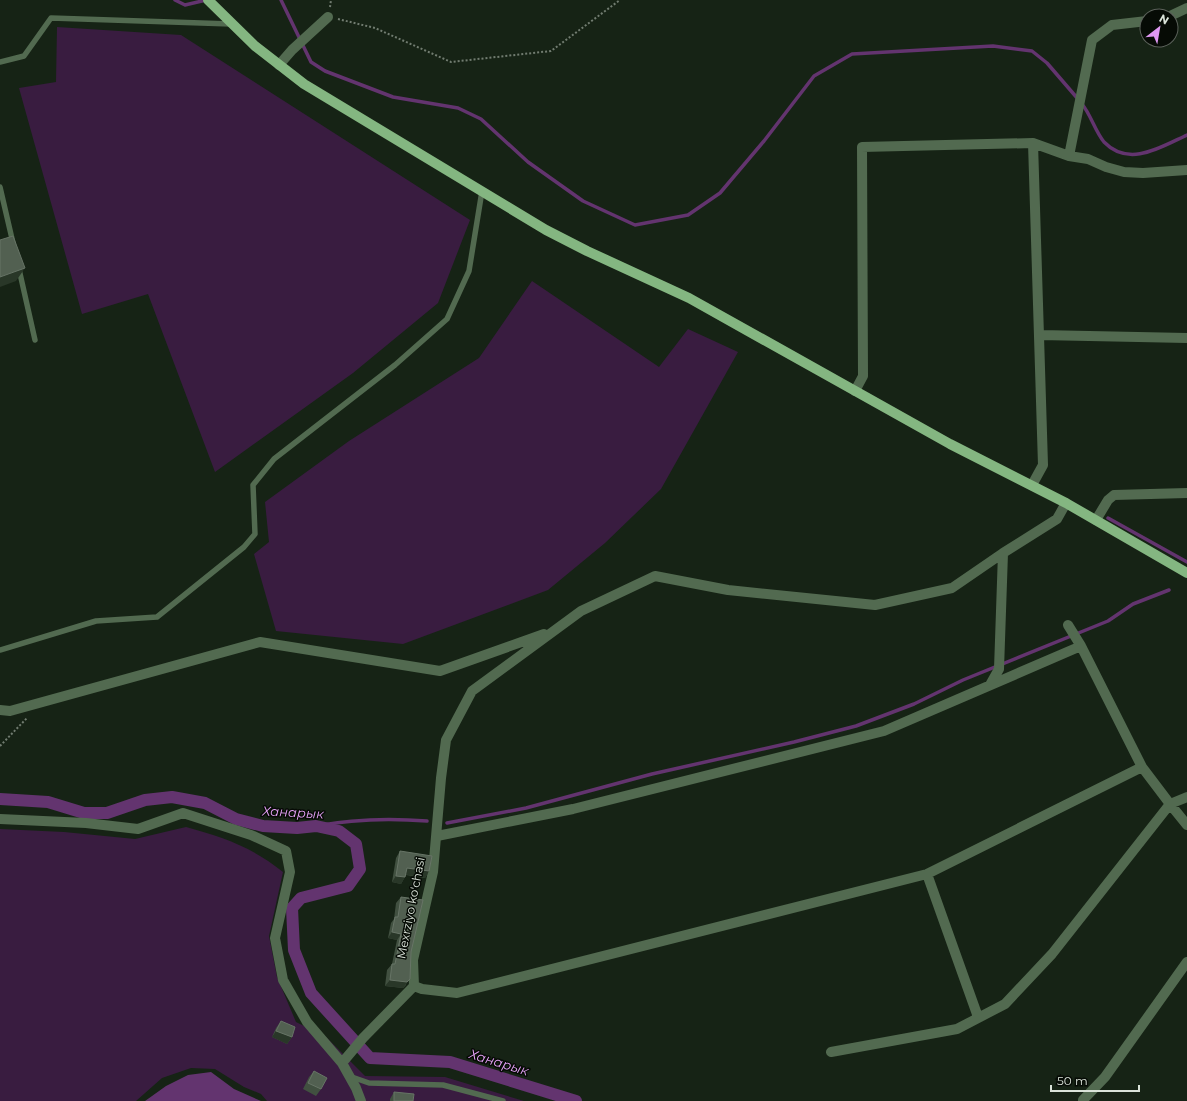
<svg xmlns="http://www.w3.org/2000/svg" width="1187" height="1101" viewBox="0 0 1187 1101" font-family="Montserrat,sans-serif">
  <rect width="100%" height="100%" fill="#162315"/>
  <!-- green -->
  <path fill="#391c40" d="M 57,27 L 181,35 L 470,220 L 438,303 L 353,373 L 215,472 L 148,294 L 82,314 L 19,88 L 56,82 Z
    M 532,281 L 659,367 L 688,329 L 738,352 L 661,489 L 605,543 L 548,590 L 403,644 L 276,631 L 254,554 L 269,542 L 265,502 L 349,441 L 479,358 Z
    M 186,827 C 223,837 252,847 283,872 L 269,936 L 277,977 L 296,1022 L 326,1037 L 365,1076 L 445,1077 L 524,1101 L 267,1101 L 261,1094 L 244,1087 L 215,1069 L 191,1068 L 162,1078 L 136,1101 L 0,1101 L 0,829 L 64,832 L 135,839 Z"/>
  <!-- water -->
  <path fill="#63346f" d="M 211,1072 L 234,1089 L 261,1101 L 145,1101 L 166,1086 L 188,1075 Z"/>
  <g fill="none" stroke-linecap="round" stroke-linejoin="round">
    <!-- stream -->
    <path stroke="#63346f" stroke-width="3.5" d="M 175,0 L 185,5 L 206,0
      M 281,0 L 311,62 L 325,71 L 393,97 L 458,108 L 481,119 L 528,162 L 583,201 L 635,225 L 688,215 L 720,193 L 764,141 L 814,76 L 852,54 L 993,46 L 1032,51 L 1047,63 L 1078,99
      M 1082,104 C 1091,115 1095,131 1104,142 C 1129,168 1161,147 1187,135
      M 1108,518 L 1187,562
      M 447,823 L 526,808 L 652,774 L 794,742 L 856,726 L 914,704 L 963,680 L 1108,621 L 1133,604 L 1169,590
      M 316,826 C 353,819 389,818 427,821"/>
    <!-- canal -->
    <path stroke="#63346f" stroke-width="12" d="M 0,799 L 48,802 L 84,813 L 107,813 L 145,800 L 172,797 L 205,803 L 236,819 L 263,826 L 297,828 L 316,826 L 339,831 L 356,844 L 360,869 L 348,886 L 301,898 L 292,908 L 294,950 L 311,993 L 370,1058 L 450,1062 L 576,1101"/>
    <!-- path -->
    <path stroke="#717c70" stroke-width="2" stroke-dasharray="2 2" stroke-linecap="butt" d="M 330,7 L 331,0
      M 338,19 L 375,28 L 451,62 L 551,51 L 620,0
      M 0,746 L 27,718"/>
    <!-- service -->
    <path stroke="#526a50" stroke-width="5.5" d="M 0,62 L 24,56 L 51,18 L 231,24
      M 0,187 L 13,243
      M 19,269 L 35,340
      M 0,650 L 96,621 L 157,617 L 244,547 L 255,534 L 253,485 L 274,459 L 395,365 L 447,319 L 469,271 L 482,191
      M 349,1076 L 369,1083 L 443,1085 L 503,1101"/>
    <!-- minor -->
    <path stroke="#526a50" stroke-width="10" d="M 1170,16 L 1187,8
      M 279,65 L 292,50 L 328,17
      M 1033,143 L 1069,156 L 1088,159 L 1106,167 L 1124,172 L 1143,173 L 1187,170
      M 1069,156 L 1092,40 L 1112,25 L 1147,21
      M 1040,335 L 1187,338
      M 855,391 L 863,376 L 862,147 L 1033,143 L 1043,465 L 1032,485
      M 1096,520 L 1108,500 L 1114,495 L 1187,493
      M 1068,625 L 1081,646 L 1142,767
      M 990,685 L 999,669 L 1003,553
      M 0,710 L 10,711 L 260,642 L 440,671 L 544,634
      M 0,819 L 86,823 L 138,829 L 183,813 L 251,835 L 286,851 L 290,872 L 275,938 L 283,980 L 307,1022 L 342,1063 L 356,1088 L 361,1101
      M 437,836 L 573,809 L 884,731 L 1081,646
      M 927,874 L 978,1017
      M 414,986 L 413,960 L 433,872 L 441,778 L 446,740 L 472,691 L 581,611 L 655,576 L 728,590 L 875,605 L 952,588 L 1003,553 L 1057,519 L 1066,503
      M 414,986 L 422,989 L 457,993 L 927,874 L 1142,767 L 1170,804 L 1187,797
      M 831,1052 L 957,1029 L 1005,1004 L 1052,954 L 1170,804 L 1187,825
      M 342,1063 L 363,1038 L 414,986
      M 1083,1100 L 1105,1077 L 1187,962"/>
    <!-- primary -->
    <path stroke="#84b681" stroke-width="10" d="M 208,0 L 255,46 L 304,84 L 546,230 L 587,251 L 689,298 L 950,444 L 1066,503 L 1187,573"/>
  </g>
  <!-- wall -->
  <path fill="#415040" d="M 400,851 L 429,871 L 425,878 L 406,875 L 401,884 L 392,882 L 396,858 Z
    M 401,897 L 411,952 L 406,985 L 403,988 L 385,986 L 387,970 L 392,964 L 397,940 L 388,938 L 391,923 L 394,919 L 396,903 Z
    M 281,1021 L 292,1037 L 287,1044 L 272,1037 L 276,1028 Z
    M 314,1071 L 321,1089 L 316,1096 L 303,1089 L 309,1077 Z
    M 394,1092 L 413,1101 L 390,1101 L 390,1099 Z"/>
  <!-- shaded-wall -->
  <path fill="#293728" d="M 25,268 L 16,281 L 0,287 L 0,277 Z
    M 407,868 L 429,871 L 425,878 L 403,874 Z
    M 396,876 L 405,877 L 401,884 L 392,882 Z
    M 392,932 L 401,934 L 397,940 L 388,938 Z
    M 410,979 L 403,988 L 385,986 L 390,980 Z
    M 276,1031 L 292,1037 L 287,1044 L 272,1037 Z"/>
  <!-- building -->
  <path fill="#526051" stroke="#677466" d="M 13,236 L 25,268 L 0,277 L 0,240 Z
    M 400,851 L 432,856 L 429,871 L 407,868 L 405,877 L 396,876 Z
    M 401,897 L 423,900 L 411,952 L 410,979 L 407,982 L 390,980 L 392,964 L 395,964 L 401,934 L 392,932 L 395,917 L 398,917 Z
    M 281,1021 L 295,1027 L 292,1037 L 276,1031 Z
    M 314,1071 L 327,1078 L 321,1089 L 308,1083 Z
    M 394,1092 L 414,1094 L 413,1101 L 394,1101 Z"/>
  <g text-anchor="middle" stroke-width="3" stroke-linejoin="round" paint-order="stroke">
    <!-- street labels -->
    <g font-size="12" fill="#dae3d9" stroke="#060b05">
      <text transform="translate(411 908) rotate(-79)" y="4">Mexrziyo ko'chasi</text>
    </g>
    <!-- water labels -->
    <g font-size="13" font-style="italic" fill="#e7a3f9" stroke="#060b05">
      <text transform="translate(293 812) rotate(3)" y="5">Ханарык</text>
      <text transform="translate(499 1062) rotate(17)" y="5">Ханарык</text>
    </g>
  </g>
  <!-- north arrow -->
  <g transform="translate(1159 28) rotate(31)"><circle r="19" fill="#060b05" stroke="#5b615a"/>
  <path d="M0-3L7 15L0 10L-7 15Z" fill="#df98f2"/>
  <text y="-6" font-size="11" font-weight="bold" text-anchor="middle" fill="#dae3d9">N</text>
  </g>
  <!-- scale -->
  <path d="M1051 1085v6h88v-6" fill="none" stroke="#dae3d9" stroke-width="2"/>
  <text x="1057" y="1085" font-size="12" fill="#dae3d9" stroke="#060b05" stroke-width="3" paint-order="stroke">50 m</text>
</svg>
